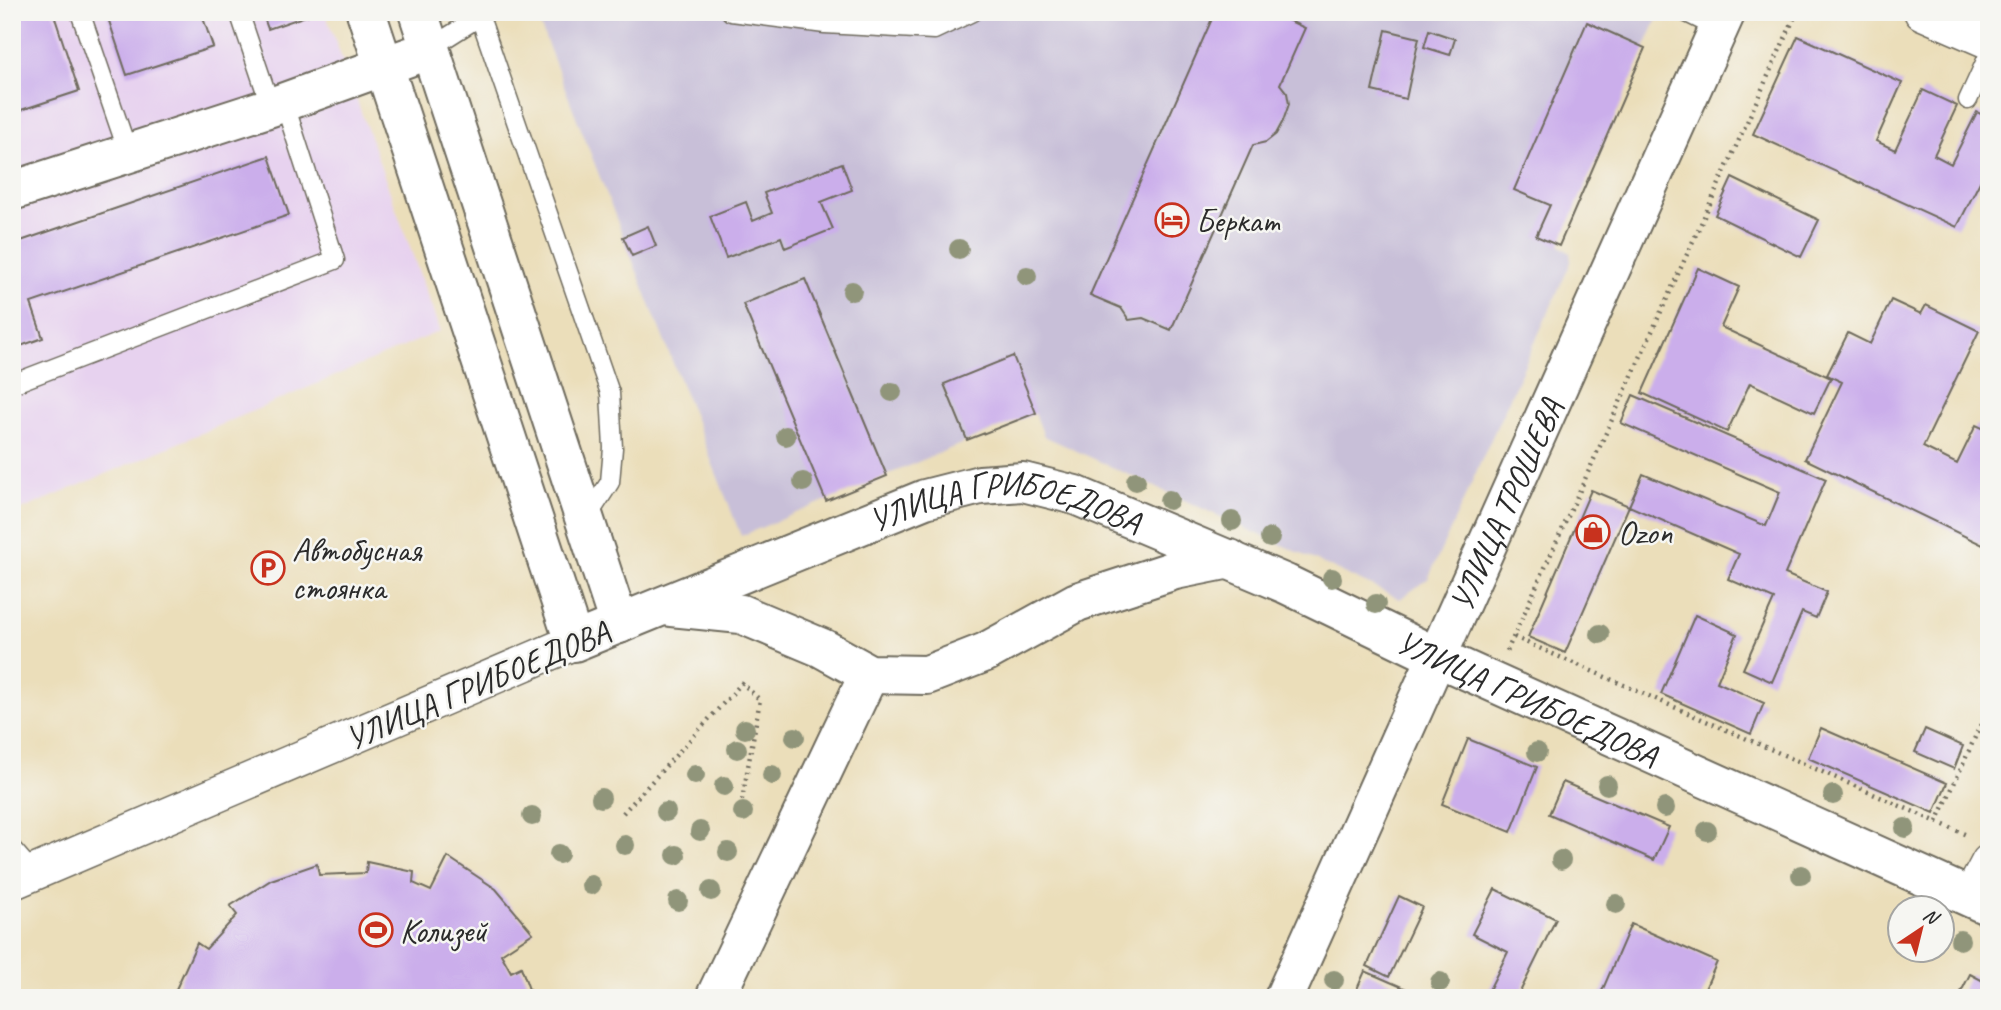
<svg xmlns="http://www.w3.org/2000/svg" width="2001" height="1010" viewBox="0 0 2001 1010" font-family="Caveat,sans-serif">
  <rect width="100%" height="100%" fill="#f6f6f2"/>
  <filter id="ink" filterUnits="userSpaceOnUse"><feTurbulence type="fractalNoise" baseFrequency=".0143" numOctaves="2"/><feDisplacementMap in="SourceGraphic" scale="14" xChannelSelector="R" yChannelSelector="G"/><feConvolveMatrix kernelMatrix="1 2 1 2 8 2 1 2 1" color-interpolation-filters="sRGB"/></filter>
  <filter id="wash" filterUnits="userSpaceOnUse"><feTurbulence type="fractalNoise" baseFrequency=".00686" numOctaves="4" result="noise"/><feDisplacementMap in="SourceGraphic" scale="28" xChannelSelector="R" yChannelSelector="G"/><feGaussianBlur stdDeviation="1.57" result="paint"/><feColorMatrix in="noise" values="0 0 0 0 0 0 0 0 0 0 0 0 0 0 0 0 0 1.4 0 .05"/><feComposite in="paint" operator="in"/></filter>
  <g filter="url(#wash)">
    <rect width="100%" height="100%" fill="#ebdeba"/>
    <!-- built -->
    <path fill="#e7d2ef" d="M 12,12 L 325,12 L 440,331 L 12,514 Z"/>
    <!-- industrial -->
    <path fill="#c8bfd8" d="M 535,12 L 1660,12 L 1559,245 L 1570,253 L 1571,262 L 1428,579 L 1400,599 L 1044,436 L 1035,413 L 741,536 Z"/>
    <g id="blocks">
      <!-- building -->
      <path fill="#cbaeeb" d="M 12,12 L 53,12 L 79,91 L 12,113 Z
        M 106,12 L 201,12 L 213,47 L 127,75 Z
        M 262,12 L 311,12 L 312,14 L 268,29 Z
        M 1215,12 L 1270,12 L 1305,28 L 1280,84 L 1287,93 L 1289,104 L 1283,121 L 1276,134 L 1266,142 L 1253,145 L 1171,330 L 1143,318 L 1129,320 L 1121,308 L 1090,295 Z
        M 1587,22 L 1645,48 L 1559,246 L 1536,236 L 1550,205 L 1514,190 Z
        M 1386,30 L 1419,38 L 1406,99 L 1372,91 Z
        M 1429,30 L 1455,39 L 1450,55 L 1424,47 Z
        M 1798,36 L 1902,83 L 1876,141 L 1895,150 L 1923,90 L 1957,106 L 1934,155 L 1951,164 L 1977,112 L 1989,118 L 1989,164 L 1957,227 L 1753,134 Z
        M 269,156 L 289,215 L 31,303 L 43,338 L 12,349 L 12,276 L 20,274 L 12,244 Z
        M 842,163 L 852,190 L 821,202 L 833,229 L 785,248 L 781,237 L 726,258 L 710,216 L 746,202 L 753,221 L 772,213 L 764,193 Z
        M 1732,178 L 1819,220 L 1801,257 L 1715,215 Z
        M 648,226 L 656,246 L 632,256 L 623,237 Z
        M 1698,268 L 1739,287 L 1721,327 L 1831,378 L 1814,413 L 1750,383 L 1727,432 L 1642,393 Z
        M 805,279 L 887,476 L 826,501 L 743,304 Z
        M 1891,300 L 1921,314 L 1926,305 L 1979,331 L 1923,447 L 1957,464 L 1976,425 L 1989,431 L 1989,548 L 1805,459 L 1842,382 L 1827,375 L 1848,333 L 1870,344 Z
        M 1013,356 L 1036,413 L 967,440 L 944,384 Z
        M 1633,395 L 1826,479 L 1785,574 L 1827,592 L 1816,618 L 1802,612 L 1772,682 L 1743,669 L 1774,599 L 1728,579 L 1739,554 L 1629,506 L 1643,474 L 1766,526 L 1780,492 L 1621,423 Z
        M 1591,490 L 1629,506 L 1565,653 L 1528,637 Z
        M 1695,615 L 1737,634 L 1717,682 L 1764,703 L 1751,734 L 1661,694 Z
        M 1821,728 L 1947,783 L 1934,813 L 1808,758 Z
        M 1925,729 L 1963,746 L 1954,769 L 1915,752 Z
        M 1468,739 L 1537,767 L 1511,832 L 1442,804 Z
        M 1563,782 L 1669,827 L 1654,860 L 1549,814 Z
        M 448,857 L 496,889 L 533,933 L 501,954 L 511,972 L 521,967 L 532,998 L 172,998 L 197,943 L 206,949 L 237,915 L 230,906 L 271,880 L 317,864 L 319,875 L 366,873 L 367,862 L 414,872 L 413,883 L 431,891 Z
        M 1495,889 L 1556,919 L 1517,998 L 1485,998 L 1508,952 L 1472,934 Z
        M 1399,896 L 1422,907 L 1389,977 L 1367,966 Z
        M 1631,924 L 1717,962 L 1701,998 L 1599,998 Z
        M 1365,971 L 1427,998 L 1353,998 Z
        M 1970,974 L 1989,984 L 1989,998 L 1958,998 Z"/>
    </g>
  </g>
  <g filter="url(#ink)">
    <use href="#blocks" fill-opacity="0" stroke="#6e6a5d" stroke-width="2"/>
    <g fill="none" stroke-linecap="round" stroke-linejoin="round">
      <defs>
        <path id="service" d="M 80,12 L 128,152
          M 239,12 L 271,107
          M 731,12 L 825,24 L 934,30 L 972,12
          M 1685,12 L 1719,29
          M 480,17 L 610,393 L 613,448 L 610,482 L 586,519
          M 430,48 L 487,12
          M 1968,100 L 1989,54
          M 12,384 L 335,260 L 284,102
          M 12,849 L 33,873"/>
        <path id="minor" d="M 1922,12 L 1989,41
          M 12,882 L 574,642
          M 1970,898 L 1989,862"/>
        <g id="tertiary">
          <path id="s1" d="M 366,12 L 574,642 L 925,499 L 980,485 L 1023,482 L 1075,495 L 1286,584 L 1437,657 L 1989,906"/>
          <path d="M 418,12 L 619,624"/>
          <path d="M 12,191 L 271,107 L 409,57"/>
          <path d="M 671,607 L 741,614 L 822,648 L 869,674 L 927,675 L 986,652 L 1077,602 L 1175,570 L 1230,559"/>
          <path d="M 715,998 L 869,674"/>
          <path id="s2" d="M 1284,998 L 1726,12"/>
        </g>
      </defs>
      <!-- service casing -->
      <use href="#service" stroke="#6e6a5d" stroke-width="21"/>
      <!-- minor casing -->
      <use href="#minor" stroke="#6e6a5d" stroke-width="38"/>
      <!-- tertiary casing -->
      <use href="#tertiary" stroke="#6e6a5d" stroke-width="42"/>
      <!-- path -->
      <path stroke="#6e6a5d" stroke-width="4.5" stroke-dasharray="2 5" stroke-linecap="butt" d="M 1514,637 L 1969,836
        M 1507,651 L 1797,12
        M 623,813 L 742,683 L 760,700 L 741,806
        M 1937,822 L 1989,706"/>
      <!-- service -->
      <use href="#service" stroke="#fff" stroke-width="18"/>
      <!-- minor -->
      <use href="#minor" stroke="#fff" stroke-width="35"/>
      <!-- tertiary -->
      <use href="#tertiary" stroke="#fff" stroke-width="38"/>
    </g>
    <!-- trees -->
    <g fill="#90957a">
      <circle cx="959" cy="249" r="10"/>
      <circle cx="1027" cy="276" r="10"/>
      <circle cx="852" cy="291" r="10"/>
      <circle cx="892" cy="392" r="10"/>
      <circle cx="786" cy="436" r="10"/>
      <circle cx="1136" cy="481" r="10"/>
      <circle cx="803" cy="482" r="10"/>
      <circle cx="1169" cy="500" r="10"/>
      <circle cx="1232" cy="521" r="10"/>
      <circle cx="1270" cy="538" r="10"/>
      <circle cx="1332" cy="578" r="10"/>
      <circle cx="1376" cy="604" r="10"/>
      <circle cx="1600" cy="634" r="10"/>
      <circle cx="745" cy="729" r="10"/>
      <circle cx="795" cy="737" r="10"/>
      <circle cx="737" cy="749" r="10"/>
      <circle cx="1537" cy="752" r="10"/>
      <circle cx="695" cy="775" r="10"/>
      <circle cx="772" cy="775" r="10"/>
      <circle cx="1607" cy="785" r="10"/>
      <circle cx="724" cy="786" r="10"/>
      <circle cx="1833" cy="795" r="10"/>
      <circle cx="601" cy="798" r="10"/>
      <circle cx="1665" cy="808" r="10"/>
      <circle cx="666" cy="812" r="10"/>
      <circle cx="743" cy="812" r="10"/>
      <circle cx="532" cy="816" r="10"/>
      <circle cx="1905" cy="828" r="10"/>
      <circle cx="700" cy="831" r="10"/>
      <circle cx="1707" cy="831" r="10"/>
      <circle cx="625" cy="845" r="10"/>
      <circle cx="728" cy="852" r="10"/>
      <circle cx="559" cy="854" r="10"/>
      <circle cx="676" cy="855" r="10"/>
      <circle cx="1561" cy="860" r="10"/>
      <circle cx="1801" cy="875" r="10"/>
      <circle cx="591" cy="885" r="10"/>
      <circle cx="711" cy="891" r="10"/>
      <circle cx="678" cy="901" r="10"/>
      <circle cx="1616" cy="904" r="10"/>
      <circle cx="1960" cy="940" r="10"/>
      <circle cx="1334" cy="980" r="10"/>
      <circle cx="1440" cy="982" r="10"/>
    </g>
  </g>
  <!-- icons -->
  <defs>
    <symbol id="hotel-ring" viewBox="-11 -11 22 22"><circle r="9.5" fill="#f6f6f2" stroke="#c8321e" stroke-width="1.5"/><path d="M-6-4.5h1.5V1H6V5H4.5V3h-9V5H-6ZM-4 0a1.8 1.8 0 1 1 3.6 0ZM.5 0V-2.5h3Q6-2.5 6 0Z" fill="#c8321e"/></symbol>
    <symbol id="shop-ring" viewBox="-11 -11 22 22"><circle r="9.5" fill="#f6f6f2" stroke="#c8321e" stroke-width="1.5"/><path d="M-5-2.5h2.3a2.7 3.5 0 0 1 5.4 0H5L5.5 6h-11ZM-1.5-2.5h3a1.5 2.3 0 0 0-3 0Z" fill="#c8321e"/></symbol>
    <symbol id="parking-ring" viewBox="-11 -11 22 22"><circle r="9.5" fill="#f6f6f2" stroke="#c8321e" stroke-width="1.5"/><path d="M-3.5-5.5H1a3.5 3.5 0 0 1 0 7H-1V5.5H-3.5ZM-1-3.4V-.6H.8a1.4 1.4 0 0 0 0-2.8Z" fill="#c8321e"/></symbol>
    <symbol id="stadium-ring" viewBox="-11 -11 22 22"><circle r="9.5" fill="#f6f6f2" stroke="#c8321e" stroke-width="1.5"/><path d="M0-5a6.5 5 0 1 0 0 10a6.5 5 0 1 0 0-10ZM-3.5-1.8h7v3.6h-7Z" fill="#c8321e"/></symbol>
  </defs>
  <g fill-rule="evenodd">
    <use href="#hotel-ring" x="1153" y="201" width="38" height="38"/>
    <use href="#shop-ring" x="1574" y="513" width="38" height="38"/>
    <use href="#parking-ring" x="249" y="549" width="38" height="38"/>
    <use href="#stadium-ring" x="357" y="911" width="38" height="38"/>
  </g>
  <g text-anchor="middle" stroke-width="5" stroke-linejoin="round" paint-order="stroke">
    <!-- poi labels -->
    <g font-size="33" fill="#2b2b2b" stroke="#f6f6f2" text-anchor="start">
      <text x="1196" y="232">Беркат</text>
      <text x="1618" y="544">Ozon</text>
      <text x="292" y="561">Автобусная<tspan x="292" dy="38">стоянка</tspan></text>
      <text x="400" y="942">Колизей</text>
    </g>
    <!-- street labels -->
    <g font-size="33" fill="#2b2b2b" stroke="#f6f6f2">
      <text dy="12" stroke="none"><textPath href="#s2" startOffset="541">УЛИЦА ТРОШЕВА</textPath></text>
      <text dy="12" stroke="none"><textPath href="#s1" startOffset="1125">УЛИЦА ГРИБОЕДОВА</textPath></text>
      <text transform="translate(477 684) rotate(-23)" y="12">УЛИЦА ГРИБОЕДОВА</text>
      <text dy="12" stroke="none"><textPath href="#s1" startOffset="1692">УЛИЦА ГРИБОЕДОВА</textPath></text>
    </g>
  </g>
  <!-- margin -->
  <rect width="2001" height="1010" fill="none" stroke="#f6f6f2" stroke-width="42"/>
  <!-- north arrow -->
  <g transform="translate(1921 929) rotate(35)"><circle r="33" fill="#f6f6f2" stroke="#a5a5a2" stroke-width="2"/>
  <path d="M0-5L12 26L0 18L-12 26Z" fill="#c8321e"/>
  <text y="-10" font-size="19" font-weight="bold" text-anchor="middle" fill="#2b2b2b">N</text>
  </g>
</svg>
